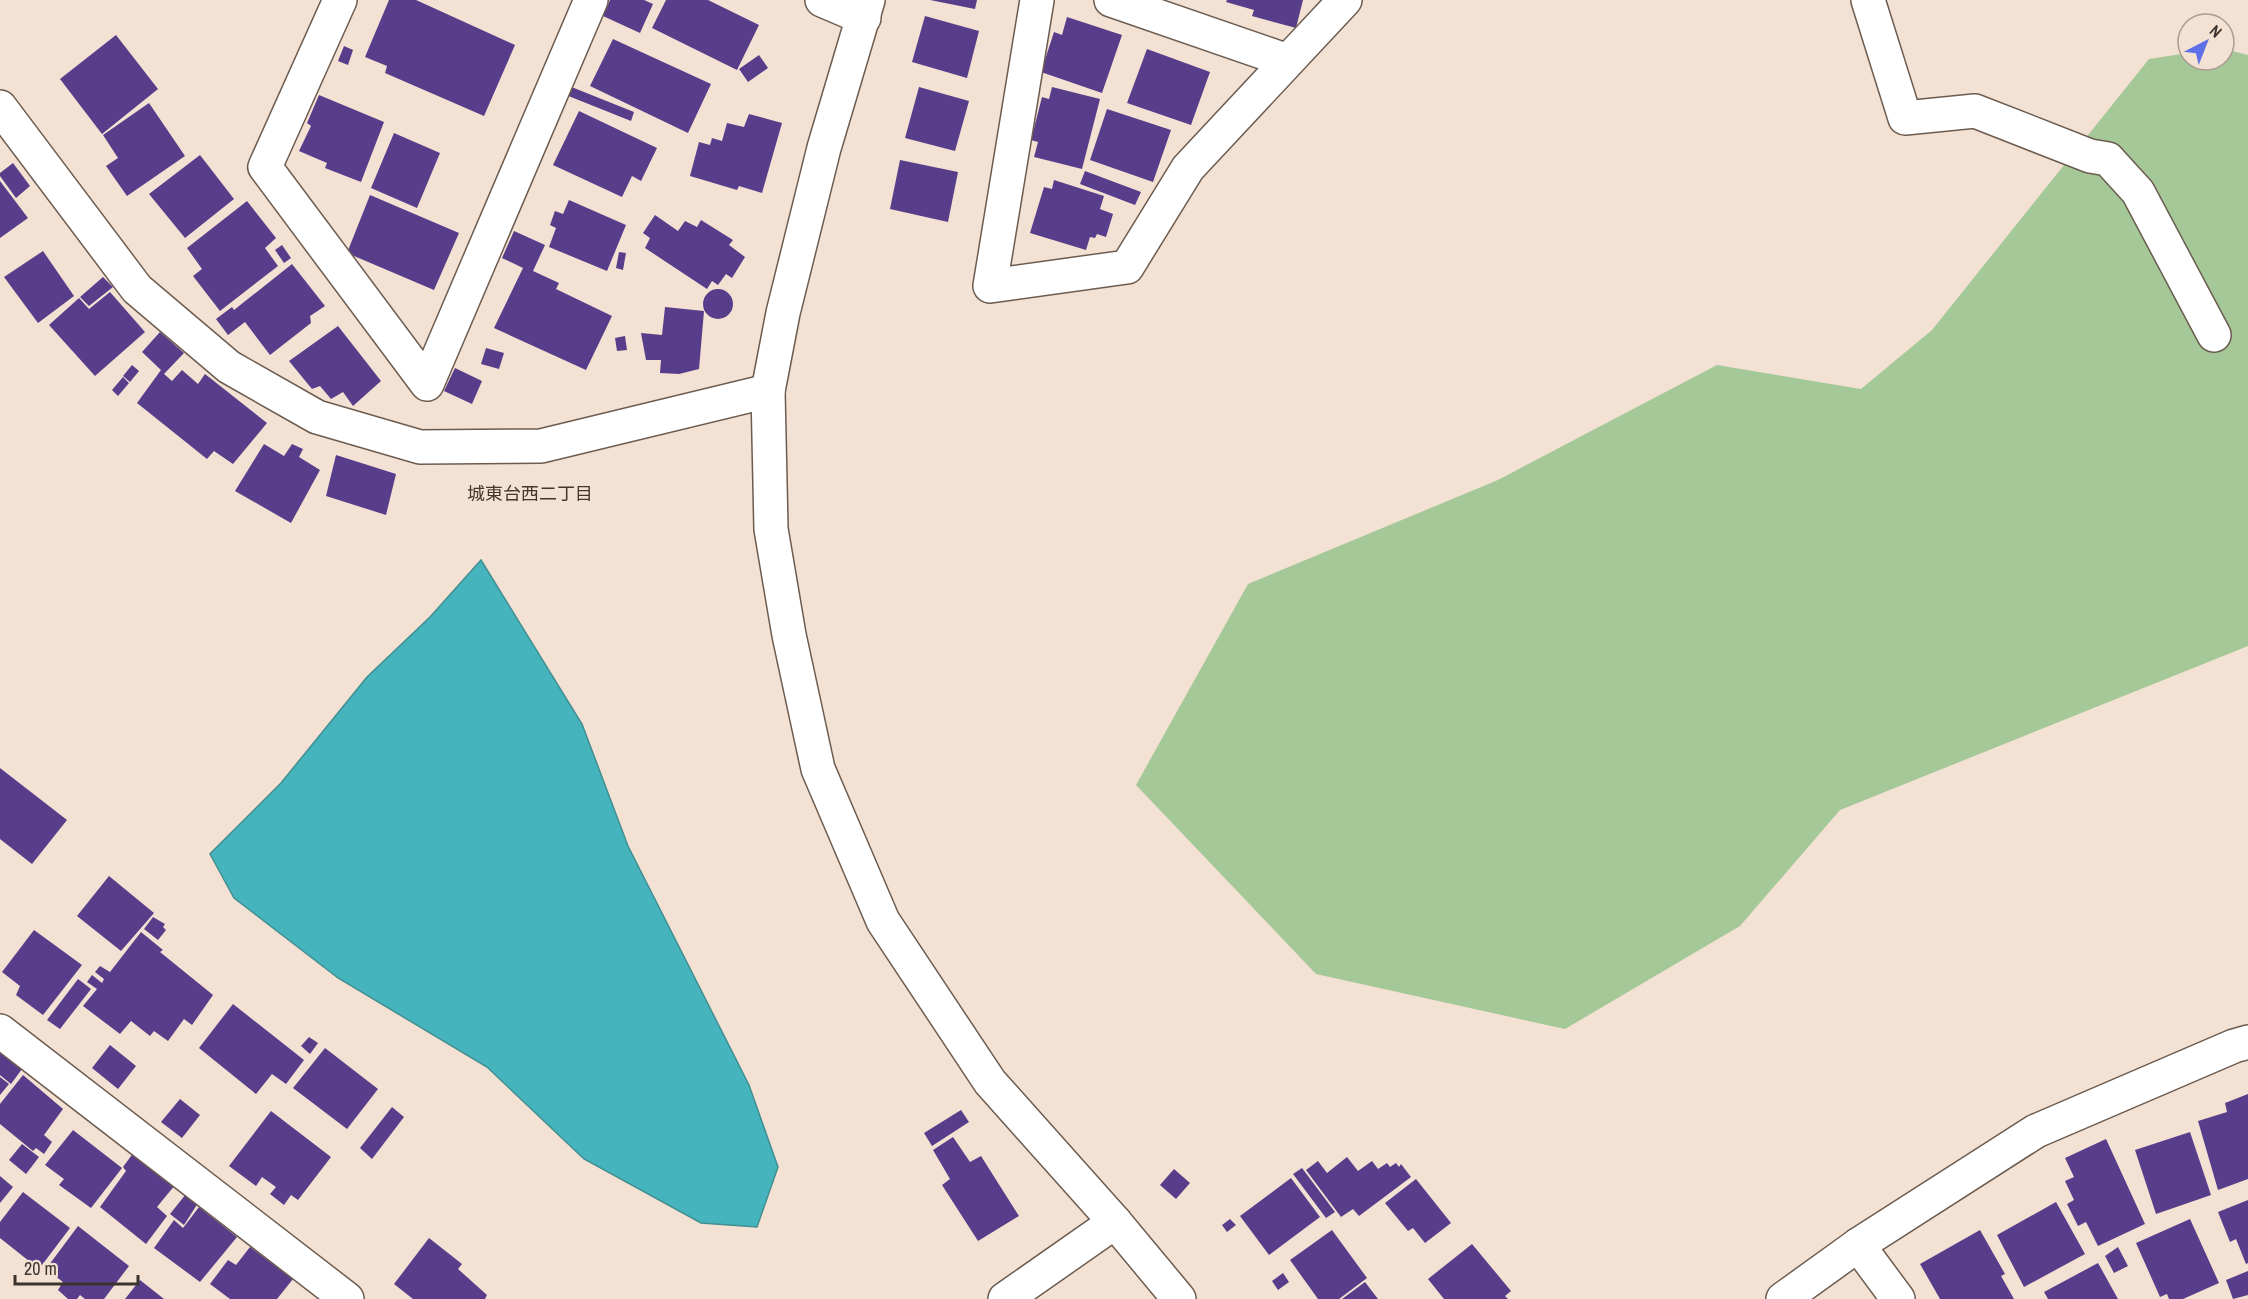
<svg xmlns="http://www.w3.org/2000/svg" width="2248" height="1299" viewBox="0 0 2248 1299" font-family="'Archivo Narrow','Noto Sans JP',sans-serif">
  <rect width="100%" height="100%" fill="#f3e1d3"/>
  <!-- green -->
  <path fill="#a4c897" d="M 2224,49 L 2248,55 L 2248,646 L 1840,810 L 1740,926 L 1565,1029 L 1316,974 L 1136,785 L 1248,584 L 1498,480 L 1717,365 L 1861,389 L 1932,330 L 2149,59 L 2188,53 L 2188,60 L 2224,60 Z"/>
  <!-- water -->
  <path fill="#45b4bc" stroke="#428e91" stroke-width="1.5" d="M 481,560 L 582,724 L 628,846 L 749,1085 L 778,1167 L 757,1227 L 701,1223 L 584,1159 L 487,1067 L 338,978 L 234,898 L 210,854 L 281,783 L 367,677 L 430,617 Z"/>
  <!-- building -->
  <path fill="#583d8b" d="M 389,0 L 416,0 L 515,45 L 484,116 L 385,73 L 387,66 L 365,57 Z
    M 610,0 L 644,0 L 653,4 L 640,33 L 603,16 Z
    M 666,0 L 708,0 L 759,25 L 737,70 L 652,28 Z
    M 930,0 L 977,0 L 975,9 Z
    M 1227,0 L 1303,0 L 1296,28 L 1252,16 L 1254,10 L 1226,2 Z
    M 925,16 L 979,31 L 967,78 L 912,62 Z
    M 1067,17 L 1122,35 L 1102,93 L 1041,72 L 1054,32 L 1062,35 Z
    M 116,35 L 158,89 L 102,134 L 60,79 Z
    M 613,39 L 711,84 L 688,133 L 590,86 Z
    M 344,46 L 353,50 L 348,65 L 338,61 Z
    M 1147,49 L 1210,72 L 1191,125 L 1127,103 Z
    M 759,55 L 768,68 L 748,82 L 739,69 Z
    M 569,86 L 634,112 L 631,121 L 566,95 Z
    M 919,87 L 969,101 L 955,151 L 905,138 Z
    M 1052,87 L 1100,99 L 1082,169 L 1034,157 L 1038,142 L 1031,140 L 1042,97 L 1049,99 Z
    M 319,95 L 384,122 L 361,182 L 325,168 L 327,163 L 299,151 L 311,126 L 307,123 Z
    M 149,103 L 185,156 L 127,196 L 106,166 L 118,158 L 103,135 Z
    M 1107,109 L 1171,130 L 1153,182 L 1090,160 Z
    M 579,111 L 657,148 L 641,181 L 632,176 L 622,197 L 553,165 Z
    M 749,114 L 782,123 L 762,193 L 739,186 L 737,190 L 690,176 L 699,142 L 710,145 L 712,138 L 722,141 L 727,123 L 744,127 Z
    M 394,133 L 440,153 L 417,208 L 371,188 Z
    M 200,155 L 234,199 L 185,238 L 149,194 Z
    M 900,160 L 958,172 L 948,222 L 890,209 Z
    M 13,163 L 30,186 L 16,198 L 0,176 L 0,173 Z
    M 1085,171 L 1141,192 L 1135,205 L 1080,184 Z
    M 1054,180 L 1104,196 L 1100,209 L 1113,214 L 1106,237 L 1097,234 L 1095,238 L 1090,237 L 1086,250 L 1030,233 L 1044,187 L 1052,189 Z
    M 0,181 L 28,218 L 0,238 Z
    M 370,195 L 459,233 L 434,290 L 347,253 Z
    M 569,200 L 626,225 L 607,271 L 549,247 L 556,228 L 550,225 L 555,211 L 563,214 Z
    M 247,201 L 276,238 L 265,248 L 278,266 L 220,311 L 193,276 L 202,269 L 187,248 Z
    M 655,215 L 678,231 L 685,221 L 697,227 L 701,220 L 733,240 L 729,245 L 745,257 L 732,278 L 726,274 L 718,285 L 712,281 L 707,289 L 645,248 L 650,238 L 643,233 Z
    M 514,231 L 545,245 L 533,271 L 559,283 L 556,289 L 612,316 L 586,370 L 494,328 L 523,268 L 502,258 Z
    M 282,245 L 291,258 L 284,263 L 275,250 Z
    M 43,251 L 74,296 L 38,323 L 4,277 Z
    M 619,252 L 626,253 L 623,270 L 616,268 Z
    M 292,264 L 325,306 L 310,316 L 311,323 L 270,355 L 245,322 L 228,335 L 216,319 L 232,307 L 234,310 Z
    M 103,277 L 113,287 L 89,306 L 80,297 Z
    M703 304a15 15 0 1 1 30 0a15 15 0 1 1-30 0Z
    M 110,292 L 145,332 L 95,376 L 49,325 L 79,298 L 89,309 Z
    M 665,307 L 704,311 L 699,369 L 679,374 L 660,373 L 661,360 L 646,360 L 641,333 L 662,335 Z
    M 338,326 L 381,381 L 353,406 L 343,392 L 331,399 L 320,386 L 312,389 L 289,361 Z
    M 160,332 L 184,353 L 164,374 L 172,381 L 182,370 L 198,384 L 205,374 L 267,423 L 233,464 L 214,451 L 207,459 L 137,403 L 161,370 L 142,352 Z
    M 625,336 L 627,350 L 617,351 L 615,338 Z
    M 486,348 L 504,353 L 499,369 L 481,364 Z
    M 132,365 L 139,371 L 130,382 L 123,376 Z
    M 455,368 L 482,381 L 472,404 L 444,391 Z
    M 123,377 L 129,383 L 118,396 L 112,390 Z
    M 264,444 L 284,456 L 292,444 L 303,449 L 299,457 L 320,470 L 291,523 L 235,491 Z
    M 336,455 L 396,474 L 386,515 L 326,496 Z
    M 0,768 L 67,820 L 32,864 L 0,839 Z
    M 109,876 L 154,913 L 121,951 L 77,916 Z
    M 153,917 L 165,924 L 163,927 L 166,930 L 158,940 L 144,929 Z
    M 34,930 L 82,965 L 43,1015 L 16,995 L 20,986 L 2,972 Z
    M 141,932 L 163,950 L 160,952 L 213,995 L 192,1025 L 184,1019 L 168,1041 L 154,1031 L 150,1036 L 131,1021 L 120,1034 L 83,1006 L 97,989 L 87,982 L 92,975 L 102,983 L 104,979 L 95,972 L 100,966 L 110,972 Z
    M 78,979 L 91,989 L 60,1029 L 47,1020 Z
    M 233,1004 L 304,1060 L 286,1084 L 272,1074 L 256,1094 L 199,1048 Z
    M 309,1037 L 318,1043 L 310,1054 L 301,1046 Z
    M 110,1045 L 136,1066 L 118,1089 L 92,1068 Z
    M 325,1048 L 378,1089 L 347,1129 L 293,1088 Z
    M 0,1051 L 22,1069 L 11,1084 L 0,1075 Z
    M 23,1075 L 63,1109 L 44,1135 L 52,1142 L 44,1154 L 36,1148 L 33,1151 L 0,1124 L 0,1104 Z
    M 0,1077 L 9,1084 L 0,1095 Z
    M 2248,1094 L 2248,1179 L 2218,1190 L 2198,1121 L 2227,1112 L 2225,1103 Z
    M 180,1099 L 200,1115 L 182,1138 L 161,1122 Z
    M 392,1107 L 404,1117 L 372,1159 L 360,1148 Z
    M 961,1110 L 969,1122 L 932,1146 L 924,1133 Z
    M 271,1111 L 331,1157 L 298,1200 L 291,1195 L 284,1205 L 270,1194 L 276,1187 L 262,1177 L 256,1186 L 229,1166 Z
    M 73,1130 L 122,1168 L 91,1208 L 59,1185 L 64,1179 L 45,1165 Z
    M 2190,1132 L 2211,1195 L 2156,1214 L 2135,1150 Z
    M 953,1137 L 970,1162 L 981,1156 L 1019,1216 L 978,1241 L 942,1185 L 950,1179 L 933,1150 Z
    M 2106,1139 L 2145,1224 L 2098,1246 L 2086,1222 L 2078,1226 L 2067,1204 L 2074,1200 L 2065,1181 L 2074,1177 L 2065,1158 Z
    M 22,1144 L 39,1157 L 26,1174 L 9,1160 Z
    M 134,1152 L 175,1185 L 157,1207 L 167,1216 L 146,1244 L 100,1207 L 126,1171 L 123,1167 Z
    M 1347,1157 L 1358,1171 L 1372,1161 L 1378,1169 L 1387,1163 L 1390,1167 L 1396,1163 L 1399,1167 L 1401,1164 L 1411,1177 L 1359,1216 L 1353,1209 L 1341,1217 L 1306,1170 L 1318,1161 L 1327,1173 Z
    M 1302,1168 L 1335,1212 L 1326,1218 L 1293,1174 Z
    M 1174,1169 L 1190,1183 L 1176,1199 L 1160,1185 Z
    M 0,1176 L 13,1187 L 0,1203 Z
    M 1291,1178 L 1320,1217 L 1269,1255 L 1240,1216 Z
    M 1416,1179 L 1451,1223 L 1425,1243 L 1413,1228 L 1408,1231 L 1385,1203 Z
    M 23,1192 L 70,1228 L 39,1269 L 0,1238 L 0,1222 Z
    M 186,1194 L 198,1203 L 184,1225 L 170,1214 Z
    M 2248,1200 L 2248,1263 L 2246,1264 L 2236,1239 L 2230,1242 L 2218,1212 Z
    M 2056,1202 L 2085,1254 L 2024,1287 L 1997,1235 Z
    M 199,1207 L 237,1237 L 200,1282 L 154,1248 L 174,1220 L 183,1228 Z
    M 1230,1219 L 1236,1225 L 1227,1232 L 1222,1225 Z
    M 2190,1219 L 2219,1283 L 2183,1299 L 2169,1299 L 2167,1294 L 2160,1297 L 2136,1243 Z
    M 78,1226 L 129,1266 L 104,1299 L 85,1299 L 80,1295 L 77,1299 L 68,1299 L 58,1290 L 63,1282 L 46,1269 Z
    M 1332,1230 L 1367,1278 L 1339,1299 L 1318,1299 L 1290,1260 Z
    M 1980,1230 L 2005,1274 L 2001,1276 L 2014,1299 L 1940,1299 L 1920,1264 Z
    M 429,1238 L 462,1264 L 458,1269 L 487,1295 L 485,1299 L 413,1299 L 394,1284 Z
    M 1472,1244 L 1511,1291 L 1505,1296 L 1508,1299 L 1444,1299 L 1428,1279 Z
    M 250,1247 L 293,1279 L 277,1299 L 230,1299 L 210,1284 L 228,1260 L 236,1265 Z
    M 2118,1247 L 2128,1266 L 2114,1273 L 2105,1256 Z
    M 2098,1263 L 2118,1299 L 2048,1299 L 2044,1292 Z
    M 2248,1271 L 2248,1295 L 2233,1299 L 2226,1280 Z
    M 1283,1273 L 1289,1282 L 1278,1290 L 1272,1281 Z
    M 140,1280 L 164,1299 L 125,1299 Z
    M 1365,1282 L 1378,1299 L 1342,1299 Z"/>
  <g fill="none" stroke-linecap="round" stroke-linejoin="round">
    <defs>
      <path id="street" d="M 340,0 L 265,167 L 427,384 L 591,0
        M 822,0 L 864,18
        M 1037,0 L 990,286 L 1127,267 L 1188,168 L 1345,0
        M 1111,0 L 1288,61
        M 1868,0 L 1905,118 L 1975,111 L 2090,156 L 2108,159 L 2138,192 L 2214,335
        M 0,107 L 137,289 L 229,367 L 317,417 L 420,447 L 541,446 L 768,391
        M 0,1031 L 347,1299
        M 1858,1245 L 1898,1299
        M 1005,1299 L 1115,1222"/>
      <path id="secondary" d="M 868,0 L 824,148 L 783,313 L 768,391 L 771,529 L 789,635 L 818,769 L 883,921 L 990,1082 L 1115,1222 L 1179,1299
        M 1783,1299 L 1858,1245 L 2036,1131 L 2234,1046 L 2248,1042"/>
    </defs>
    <!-- street casing -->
    <use href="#street" stroke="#6c5c50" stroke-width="36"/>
    <!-- secondary casing -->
    <use href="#secondary" stroke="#6c5c50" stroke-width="36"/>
    <!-- street -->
    <use href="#street" stroke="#fff" stroke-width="33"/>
    <!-- secondary -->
    <use href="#secondary" stroke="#fff" stroke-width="33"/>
  </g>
  <g text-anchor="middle" stroke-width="6" stroke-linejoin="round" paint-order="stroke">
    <!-- neighbourhood labels -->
    <g font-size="18" fill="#44362b" stroke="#f3e1d3">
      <text x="530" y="500">城東台西二丁目</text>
    </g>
  </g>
  <!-- north arrow -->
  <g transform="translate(2206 42) rotate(42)"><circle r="28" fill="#f3e1d3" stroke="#a99c91" stroke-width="1.5"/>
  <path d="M0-4.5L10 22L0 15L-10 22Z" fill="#5e6fe7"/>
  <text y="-9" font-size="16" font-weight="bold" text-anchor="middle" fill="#3b342e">N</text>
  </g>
  <!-- scale -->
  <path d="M15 1275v9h123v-9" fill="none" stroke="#3b342e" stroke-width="3"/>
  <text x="24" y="1275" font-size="18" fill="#3b342e" stroke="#f3e1d3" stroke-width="4.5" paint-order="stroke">20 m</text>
</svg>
